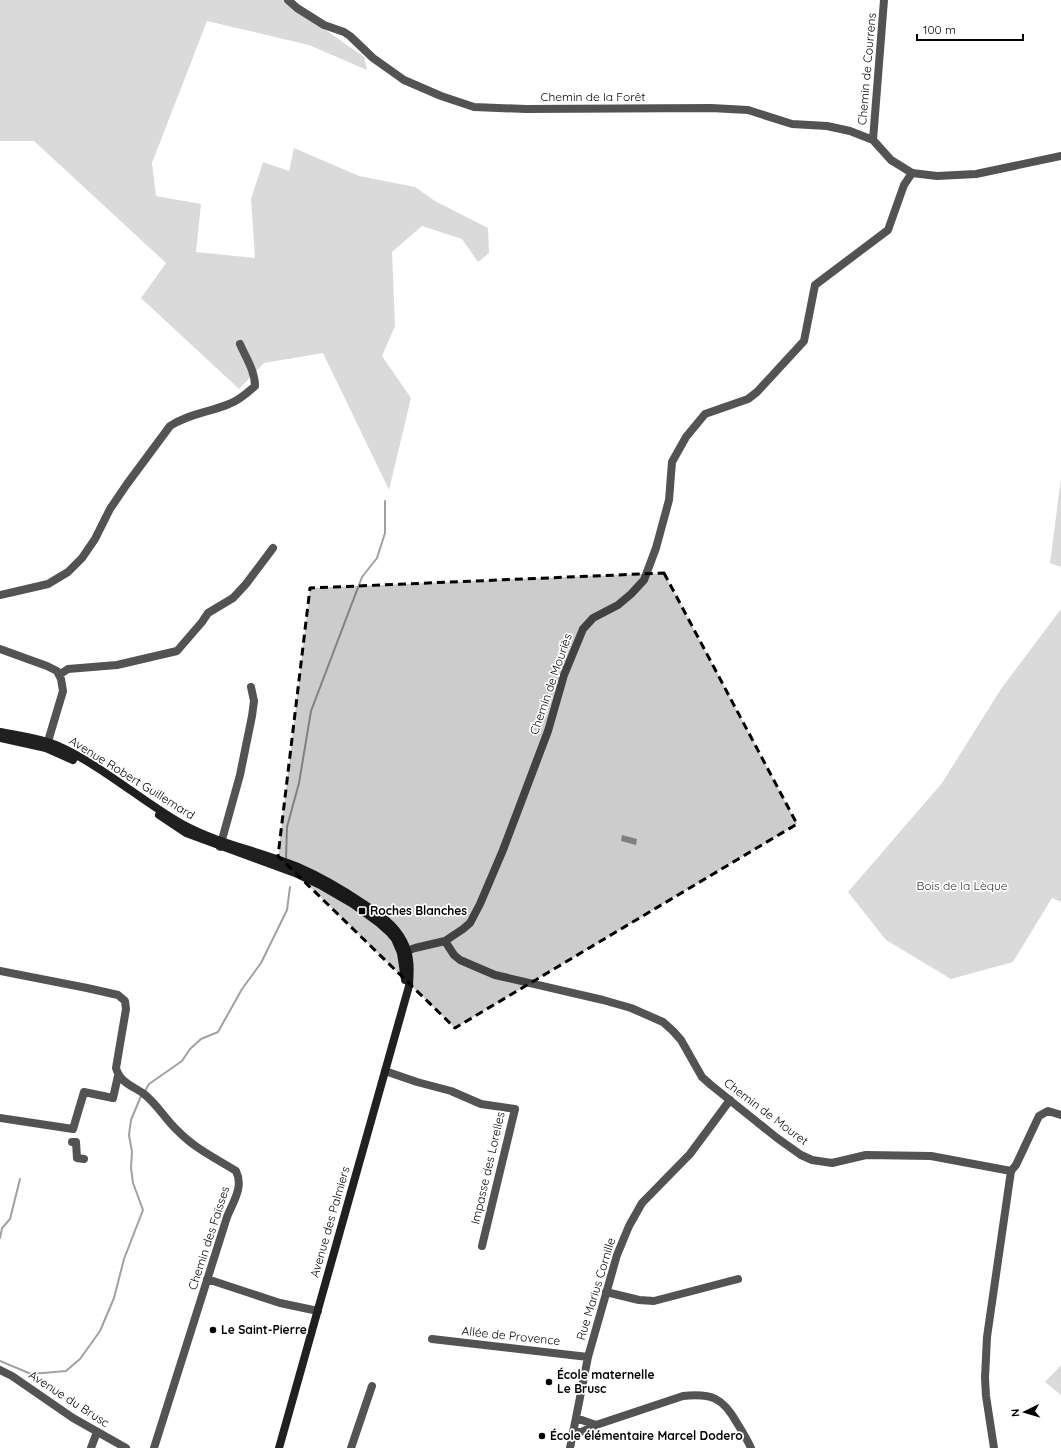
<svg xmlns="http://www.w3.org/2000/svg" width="1061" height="1448" viewBox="0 0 1061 1448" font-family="Quicksand,sans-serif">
  <rect width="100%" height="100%" fill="#fff"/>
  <!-- green -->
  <path fill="#dadada" d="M 0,0 L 283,0 L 364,57 L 367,70 L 309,45 L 207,21 L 152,163 L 156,196 L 201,204 L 196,252 L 255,258 L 251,199 L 263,162 L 289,171 L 294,148 L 359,176 L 415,187 L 435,201 L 488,228 L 489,253 L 478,262 L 462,239 L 422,226 L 392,252 L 395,326 L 382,356 L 411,398 L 389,490 L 323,353 L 264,363 L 239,389 L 141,298 L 166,263 L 34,141 L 0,141 Z
    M 1061,478 L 1061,567 L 1050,563 Z
    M 1061,609 L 1061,902 L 1052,898 L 1013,962 L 951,979 L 886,940 L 848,892 L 942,783 L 1001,689 Z
    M 1061,1365 L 1061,1395 L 1045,1382 Z"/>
  <!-- water -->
  <path fill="#a1a1a1" d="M 622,835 L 637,839 L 636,845 L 621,841 Z"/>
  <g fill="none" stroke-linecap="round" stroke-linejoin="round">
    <!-- stream -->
    <path stroke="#a1a1a1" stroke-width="2" d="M 286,859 L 287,827 L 299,783 L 311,711 L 362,577 L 377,558 L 385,533 L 385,501
      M 145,1091 L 149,1084 L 182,1061 L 190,1049 L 201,1039 L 218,1032 L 242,989 L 261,963 L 287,910 L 290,887
      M 0,1238 L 2,1228 L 10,1219 L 20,1179
      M 0,1361 L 31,1374 L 66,1371 L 80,1359 L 100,1331 L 114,1298 L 124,1259 L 143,1210 L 133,1183 L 131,1168 L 132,1152 L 129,1135 L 131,1120 L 141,1096"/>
    <!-- minor -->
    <path stroke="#535353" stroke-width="8" d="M 288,0 L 297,8 L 324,25 L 344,32 L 350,36 L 373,58 L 404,80 L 441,96 L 474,107 L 526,109 L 711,108 L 748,110 L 792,124 L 827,126 L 850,131 L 873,140 L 891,160 L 912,173
      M 873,140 L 884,0
      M 0,595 L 48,584 L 68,572 L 82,558 L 95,539 L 110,509 L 127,484 L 170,426 C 188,414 210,412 229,404 C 240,400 247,393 255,386 C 255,371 246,358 240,344
      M 0,649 L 47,666 L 57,671 L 61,679 L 63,691 L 46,748
      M 59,675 L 68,669 L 117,665 L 177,651 L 202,622 L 208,613 L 233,598 L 246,584 L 273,548
      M 220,847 L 240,775 L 252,716 L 254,701 L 251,687
      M 0,971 L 87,988 L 118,995 L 125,1001 L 126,1009 L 116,1068 C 120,1083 133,1086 144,1094 C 157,1104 166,1120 178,1131 C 194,1148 217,1159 236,1171 C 244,1187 233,1202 227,1217 L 154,1448
      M 385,1071 L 417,1082 L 451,1091 L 481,1104 L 515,1109 L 482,1246
      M 0,1118 L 73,1129 L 84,1092 L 113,1098 L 118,1076
      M 72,1142 L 76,1142 L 77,1158 L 84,1159
      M 1011,1171 L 1016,1165 L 1039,1116 L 1048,1111 L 1061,1115
      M 207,1279 L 280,1303 L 318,1311
      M 606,1292 L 639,1300 L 654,1301 L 738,1279
      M 432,1339 L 588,1357
      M 576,1418 L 596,1425
      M 573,1431 L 581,1432 L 596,1425 L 683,1396 C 712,1393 723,1398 737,1423 C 742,1431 747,1439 751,1448
      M 91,1448 L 97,1432
      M 351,1448 L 372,1386
      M 570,1448 L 588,1357 L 617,1255 L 629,1226 L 642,1203 L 690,1154 L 730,1100"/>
    <!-- tertiary -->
    <path stroke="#535353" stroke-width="8" d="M 445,941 L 454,955 L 460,960 L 495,975 L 603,1000 L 631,1008 L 663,1022 L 673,1031 L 681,1040 L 702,1077 L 711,1085 L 777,1138 L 801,1155 L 812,1160 L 832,1163 L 866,1155 L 931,1156 L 1011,1171 L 987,1337 L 985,1378 L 986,1396 L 994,1448
      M 401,953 L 415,948 L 445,941 L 463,929 L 470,923 L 480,904 L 503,850 L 548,731 L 564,675 L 583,629 L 593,618 L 618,605 L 631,594 L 644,580 L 656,548 L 669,500 L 672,462 L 686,437 L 705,414 L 748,399 L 757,392 L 804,341 L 815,285 L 888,230 L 904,185 L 912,173 L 937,176 L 976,174 L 1061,156
      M 0,1370 L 12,1376 L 73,1418 L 126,1448"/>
    <!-- secondary -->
    <path stroke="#202020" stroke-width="8" d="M 0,732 C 18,735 39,738 56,745 C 100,764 140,800 182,824 C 218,844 260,851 298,867 C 321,877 343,890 364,904 C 379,914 395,925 403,941 C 411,956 410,970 409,986 L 279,1448
      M 0,738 L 46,748 L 73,760
      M 159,815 L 186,833 L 295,873 L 322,886 L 353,904 L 379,923 L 389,932 L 395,939 L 401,953 L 405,980"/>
  </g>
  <!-- marked area -->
  <path fill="#000" fill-opacity="0.2" stroke="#000" stroke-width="3" stroke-dasharray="8 5" stroke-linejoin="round" d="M 664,573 L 797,824 L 455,1028 L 278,856 L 310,588 Z"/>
  <!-- markers -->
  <g fill="#000" stroke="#fff" stroke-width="1.5">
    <rect x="358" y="907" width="8" height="8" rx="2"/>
    <circle cx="213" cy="1330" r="4"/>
    <circle cx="549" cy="1382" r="4"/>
    <circle cx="542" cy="1436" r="4"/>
  </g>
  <g text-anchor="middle" stroke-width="3.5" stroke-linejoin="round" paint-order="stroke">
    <!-- street labels -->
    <g font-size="12" fill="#000" stroke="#fff">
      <text transform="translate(867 69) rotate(-85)" y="4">Chemin de Courrens</text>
      <text x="593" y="101">Chemin de la Forêt</text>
      <text transform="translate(551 684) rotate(-71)" y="4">Chemin de Mouriès</text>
      <text transform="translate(132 778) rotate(32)" y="4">Avenue Robert Guillemard</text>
      <text transform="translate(766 1112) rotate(37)" y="4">Chemin de Mouret</text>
      <text transform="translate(488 1168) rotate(-77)" y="4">Impasse des Lorelles</text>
      <text transform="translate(330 1222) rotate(-74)" y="4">Avenue des Palmiers</text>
      <text transform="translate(209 1238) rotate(-72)" y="4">Chemin des Faïsses</text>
      <text transform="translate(596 1289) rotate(-73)" y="4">Rue Marius Cornille</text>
      <text transform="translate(511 1336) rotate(6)" y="4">Allée de Provence</text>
      <text transform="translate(69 1399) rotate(33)" y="4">Avenue du Brusc</text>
    </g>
    <!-- park labels -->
    <g font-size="12" fill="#313131" stroke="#fff">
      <text x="962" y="890">Bois de la Lèque</text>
    </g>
    <!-- poi labels -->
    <g font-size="12" font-weight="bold" fill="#000" stroke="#fff" text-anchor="start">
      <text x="370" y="915">Roches Blanches</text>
      <text x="221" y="1334">Le Saint-Pierre</text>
      <text x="557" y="1379">École maternelle<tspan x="557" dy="14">Le Brusc</tspan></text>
      <text x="550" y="1440">École élémentaire Marcel Dodero</text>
    </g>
  </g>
  <!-- north arrow -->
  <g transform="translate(1025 1412) rotate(265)" stroke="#ffffff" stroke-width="3" paint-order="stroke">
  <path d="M0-3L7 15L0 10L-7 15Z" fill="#000000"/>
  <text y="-6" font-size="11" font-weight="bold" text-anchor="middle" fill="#000000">N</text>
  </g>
  <!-- scale -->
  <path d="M917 34v6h106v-6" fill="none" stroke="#000000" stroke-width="2"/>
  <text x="923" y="34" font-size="12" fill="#000000" stroke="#ffffff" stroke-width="3" paint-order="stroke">100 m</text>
</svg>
